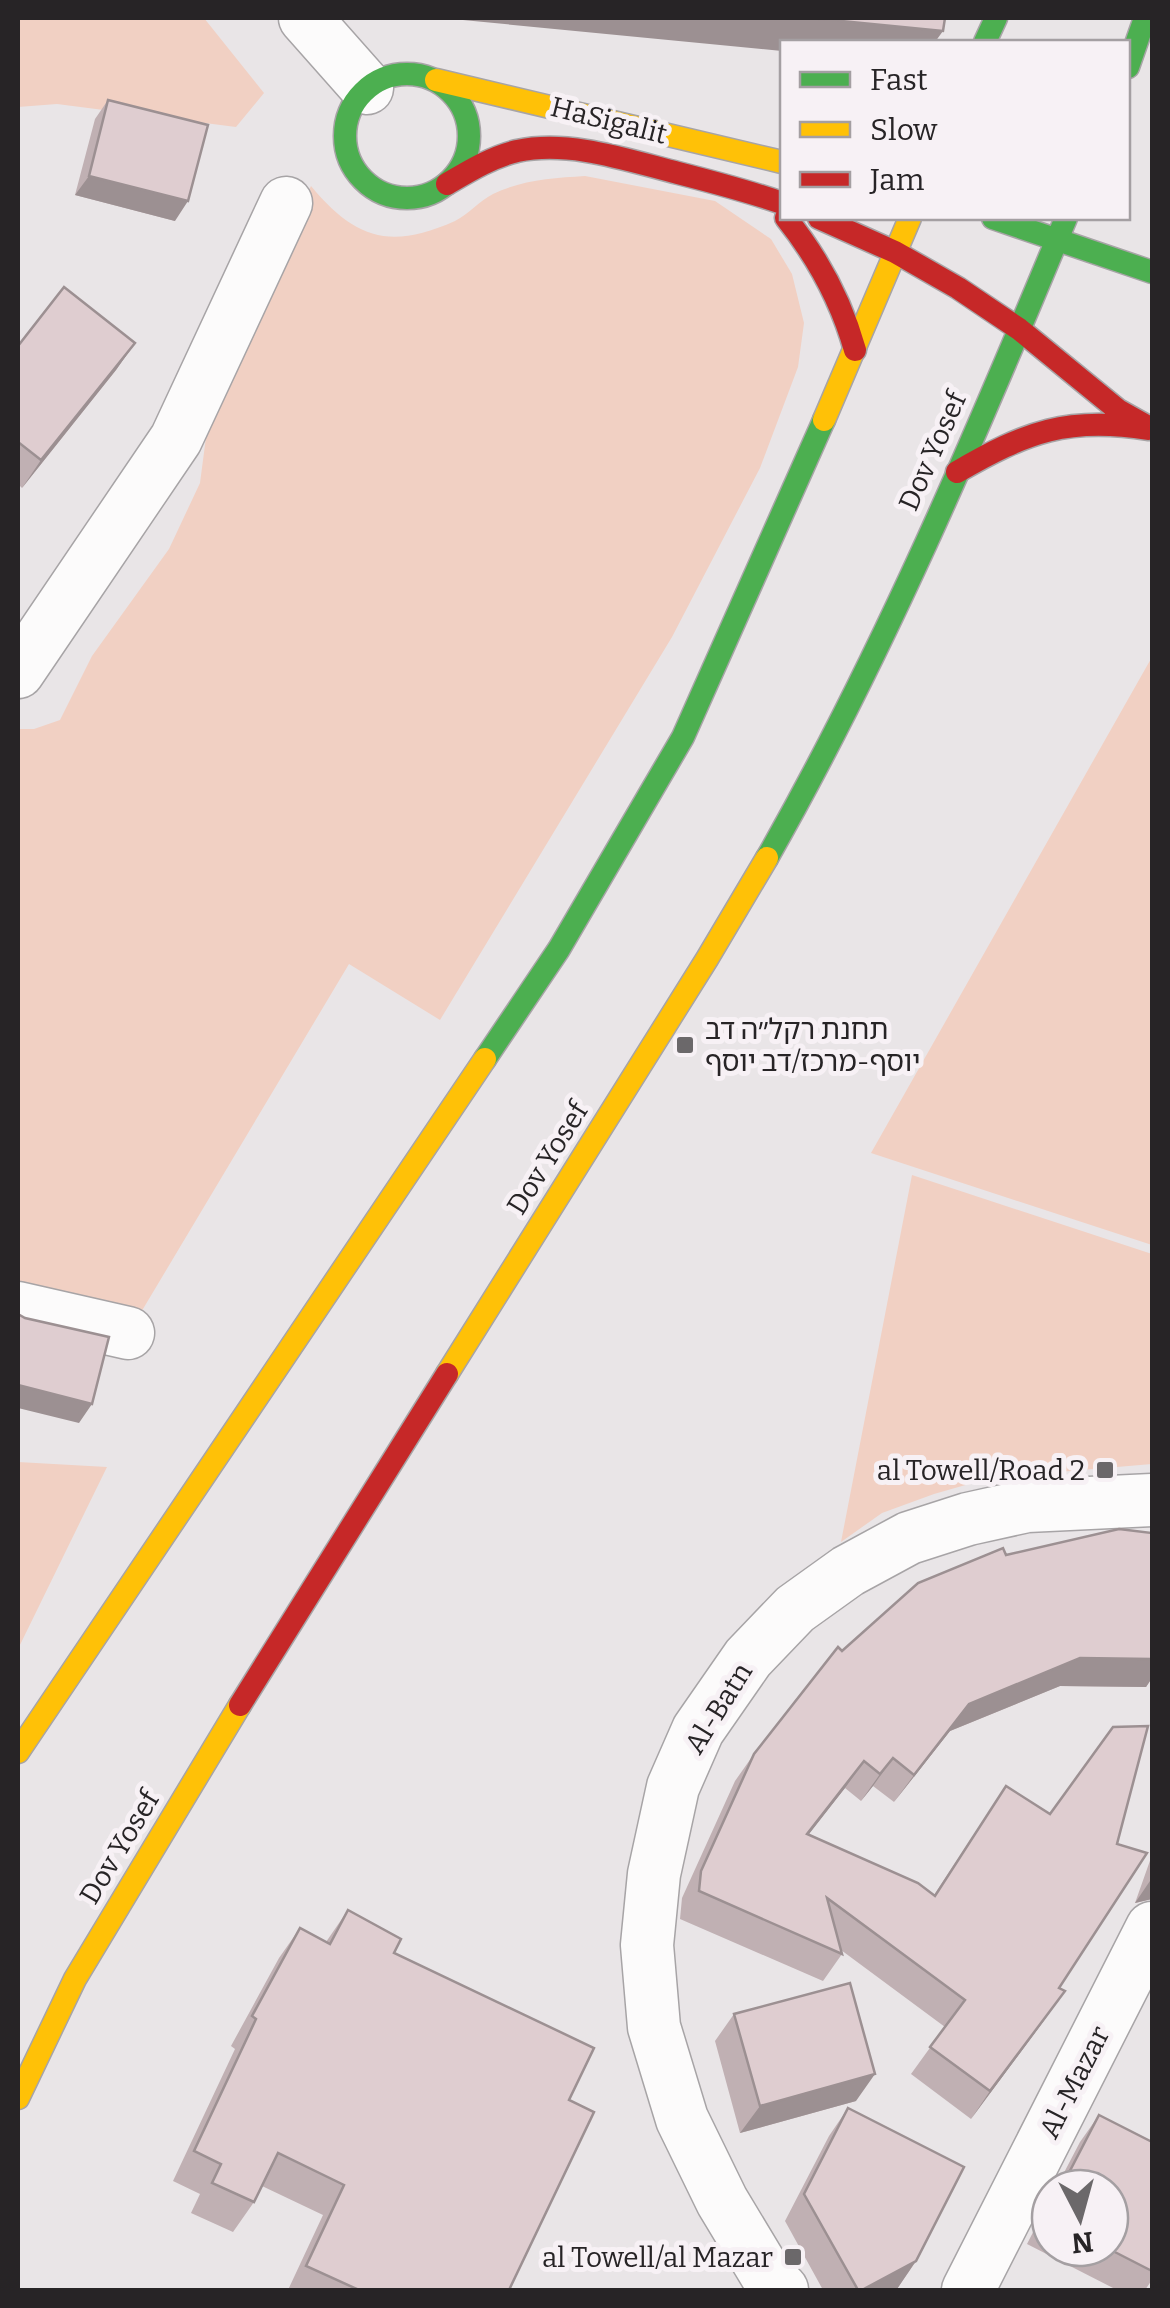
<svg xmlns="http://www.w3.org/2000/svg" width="1170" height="2308" viewBox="0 0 1170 2308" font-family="Bitter,'Noto Sans Hebrew',serif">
  <rect width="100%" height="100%" fill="#e9e5e7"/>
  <!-- green -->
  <path fill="#f1d0c3" d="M 18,18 L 204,18 L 264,93 L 236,127 L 57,104 L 18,107 Z
    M 585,176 L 715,201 L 771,239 L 792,274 L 804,323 L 798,367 L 760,468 L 672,637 L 440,1020 L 349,964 L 137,1319 L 18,1297 L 18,729 L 34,729 L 60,720 L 92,656 L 169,549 L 200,483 L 211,399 L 311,186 C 355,239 390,250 455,221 C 469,214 479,201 493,194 C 522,180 553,178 585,176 Z
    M 1152,657 L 1152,1245 L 871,1153 Z
    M 912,1175 L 1152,1254 L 1152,1464 L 1035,1474 L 976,1482 L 934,1494 L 882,1513 L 841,1542 Z
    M 18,1462 L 107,1467 L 18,1649 Z"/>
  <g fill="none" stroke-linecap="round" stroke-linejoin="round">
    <defs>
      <path id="street" d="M 305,18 L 367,88
        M 18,672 L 176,439 L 286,203
        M 18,1308 L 128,1333
        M 782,2290 L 766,2274 L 722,2201 L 682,2119 L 654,2027 L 647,1945 L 654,1874 L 673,1787 L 698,1730 L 748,1658 L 795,1609 L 848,1571 L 909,1538 L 968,1519 L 1027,1506 L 1152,1500
        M 968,2290 L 1152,1928"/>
      <path id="fast" d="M 985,42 L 996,18
        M 1128,67 L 1145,18
        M345 136a62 62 0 1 1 124 0a62 62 0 1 1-124 0Z
        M 993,218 L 1152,272
        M 767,858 C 883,654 976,435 1066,218
        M 485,1059 L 559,949 L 683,737 L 824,420"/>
      <path id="slow" d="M 436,80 L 782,162
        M 824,420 L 910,218
        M 447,1374 L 707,959 L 767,858
        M 18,1752 L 485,1059
        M 18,2098 L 75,1979 L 240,1705"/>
      <path id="jam" d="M 447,184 C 469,171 492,157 517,151 C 570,140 627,160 678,173 C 713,182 748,191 782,203
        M 786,218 C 818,258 841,300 855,350
        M 819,218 L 895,252 L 958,288 L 1019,329 L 1118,410 L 1152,429
        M 957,472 C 1026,432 1068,416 1148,429
        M 240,1705 L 447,1374"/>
    </defs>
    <!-- street casing -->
    <use href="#street" stroke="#a7a4a6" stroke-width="55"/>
    <!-- fast casing -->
    <use href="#fast" stroke="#a7a4a6" stroke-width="25"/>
    <!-- slow casing -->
    <use href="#slow" stroke="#a7a4a6" stroke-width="25"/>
    <!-- jam casing -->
    <use href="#jam" stroke="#a7a4a6" stroke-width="25"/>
    <!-- street -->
    <use href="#street" stroke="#fcfbfb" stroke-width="52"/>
    <!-- fast -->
    <use href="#fast" stroke="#4caf50" stroke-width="22"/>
    <!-- slow -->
    <use href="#slow" stroke="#ffc107" stroke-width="22"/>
    <!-- jam -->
    <use href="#jam" stroke="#c62828" stroke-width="22"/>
  </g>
  <!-- wall -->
  <path fill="#c0b0b3" d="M 108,100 L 175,221 L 75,195 L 95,119 Z
    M 135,343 L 116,370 L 22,488 L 18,484 L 18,346 Z
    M 1152,1533 L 1152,1678 L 1146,1687 L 1060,1686 L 950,1731 L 894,1802 L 873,1786 L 861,1801 L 845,1788 L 808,1834 L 934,1895 L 1006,1786 L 1059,1988 L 1045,2019 L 971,2119 L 911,2074 L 945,2027 L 841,1950 L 842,1954 L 823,1981 L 680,1919 L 682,1898 L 735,1781 L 754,1754 L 842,1651 L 1006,1555 Z
    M 1152,1855 L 1152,1899 L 1135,1903 Z
    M 348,1910 L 394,1953 L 569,2100 L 509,2290 L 288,2290 L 323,2215 L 262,2186 L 254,2202 L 233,2232 L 191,2213 L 200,2194 L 173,2181 L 235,2049 L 231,2046 L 279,1958 L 300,1928 L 326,1942 Z
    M 734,2014 L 856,2101 L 740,2133 L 715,2041 Z
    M 848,2108 L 916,2261 L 897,2289 L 894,2290 L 823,2290 L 785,2221 L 829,2136 Z
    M 1099,2115 L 1152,2142 L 1152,2280 L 1145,2290 L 1117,2290 L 1027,2244 L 1050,2199 L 1050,2248 L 1110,2248 L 1110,2188 L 1056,2188 L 1080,2142 Z"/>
  <!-- shaded-wall -->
  <path fill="#9c9092" d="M 442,18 L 811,18 L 943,31 L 935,42 L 782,42 L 782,51 Z
    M 89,176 L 188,201 L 175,221 L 75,195 Z
    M 135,343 L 116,370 L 22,488 L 41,460 Z
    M 18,1385 L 92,1404 L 79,1423 L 18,1408 Z
    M 1080,1658 L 1152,1659 L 1152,1678 L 1146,1687 L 1060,1686 L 950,1731 L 894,1802 L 914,1775 L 969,1704 Z
    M 893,1758 L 873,1786 L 861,1801 L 880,1774 Z
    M 864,1761 L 845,1788 L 788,1861 L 807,1834 Z
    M 1152,1878 L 1152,1899 L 1135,1903 Z
    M 1065,1991 L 1045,2019 L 971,2119 L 990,2091 Z
    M 875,2074 L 856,2101 L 740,2133 L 760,2106 Z
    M 916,2261 L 897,2289 L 894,2290 L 862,2290 Z"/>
  <!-- building -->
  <path fill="#dfcdd0" stroke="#9c9092" stroke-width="2.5" d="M 811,18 L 945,18 L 943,31 Z
    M 108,100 L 208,125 L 188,201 L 89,176 Z
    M 64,287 L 135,343 L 41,460 L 18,442 L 18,346 Z
    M 18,1314 L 25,1318 L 109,1337 L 92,1404 L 18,1385 Z
    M 1119,1529 L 1152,1533 L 1152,1659 L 1080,1658 L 969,1704 L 914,1775 L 893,1758 L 880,1774 L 864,1761 L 807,1834 L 918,1883 L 935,1896 L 1006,1786 L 1050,1814 L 1113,1727 L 1148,1726 L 1117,1844 L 1147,1853 L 1059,1988 L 1065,1991 L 990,2091 L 930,2047 L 965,2000 L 827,1898 L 842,1954 L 699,1891 L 701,1871 L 754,1754 L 838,1647 L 842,1651 L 918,1583 L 1003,1548 L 1006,1555 Z
    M 348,1910 L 401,1939 L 394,1953 L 594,2048 L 569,2100 L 594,2112 L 509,2290 L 359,2290 L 306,2266 L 344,2185 L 278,2153 L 254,2202 L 212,2183 L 221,2164 L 194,2151 L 256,2019 L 252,2016 L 300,1928 L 330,1944 Z
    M 850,1983 L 875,2074 L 760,2106 L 734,2014 Z
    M 848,2108 L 964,2167 L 916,2261 L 862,2290 L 858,2290 L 804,2194 Z
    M 1099,2115 L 1152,2142 L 1152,2271 L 1107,2248 L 1110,2248 L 1110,2188 L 1061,2188 Z"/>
  <!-- markers -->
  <g fill="#6b686a" stroke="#f7f1f5" stroke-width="4">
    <rect x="675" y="1035" width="20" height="20" rx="5"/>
    <rect x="1095" y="1460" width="20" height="20" rx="5"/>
    <rect x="783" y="2247" width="20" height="20" rx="5"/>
  </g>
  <g text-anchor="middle" stroke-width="10" stroke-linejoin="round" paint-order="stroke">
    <!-- street labels -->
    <g font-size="28" fill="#272426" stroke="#f7f1f5">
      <text transform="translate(609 120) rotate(14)" y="10">HaSigalit</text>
      <text transform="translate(932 451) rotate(-66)" y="10">Dov Yosef</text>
      <text transform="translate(547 1158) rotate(-58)" y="10">Dov Yosef</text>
      <text transform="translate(718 1708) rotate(-58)" y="10">Al-Batn</text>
      <text transform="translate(119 1847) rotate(-59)" y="10">Dov Yosef</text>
      <text transform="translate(1074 2082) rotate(-63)" y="10">Al-Mazar</text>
    </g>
    <!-- poi labels -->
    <g font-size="28" fill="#272426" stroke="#f7f1f5" text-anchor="end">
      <text x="705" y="1039" text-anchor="start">תחנת רקל״ה דב<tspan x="705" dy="32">יוסף-מרכז/דב יוסף</tspan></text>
      <text x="1085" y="1480">al Towell/Road 2</text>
      <text x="773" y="2267">al Towell/al Mazar</text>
    </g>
  </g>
  <!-- border -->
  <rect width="1170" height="2308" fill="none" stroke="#272426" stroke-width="40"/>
  <!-- legend -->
  <rect x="780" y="40" width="350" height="180" fill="#f7f1f5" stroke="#a49fa2" stroke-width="2.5"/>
  <rect x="800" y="72" width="50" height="15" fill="#4caf50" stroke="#a49fa2" stroke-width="2.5"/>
  <text x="870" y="90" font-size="30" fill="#272426">Fast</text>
  <rect x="800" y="122" width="50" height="15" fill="#ffc107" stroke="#a49fa2" stroke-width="2.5"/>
  <text x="870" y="140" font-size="30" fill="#272426">Slow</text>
  <rect x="800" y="172" width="50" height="15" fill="#c62828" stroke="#a49fa2" stroke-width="2.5"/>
  <text x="870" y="190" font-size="30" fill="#272426">Jam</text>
  <!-- north arrow -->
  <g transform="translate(1080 2218) rotate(174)"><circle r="48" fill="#f7f1f5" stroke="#a49fa2" stroke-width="2.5"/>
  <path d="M0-8L18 38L0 25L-18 38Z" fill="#6b686a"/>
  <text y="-15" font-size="28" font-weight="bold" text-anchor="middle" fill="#272426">N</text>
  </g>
</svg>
